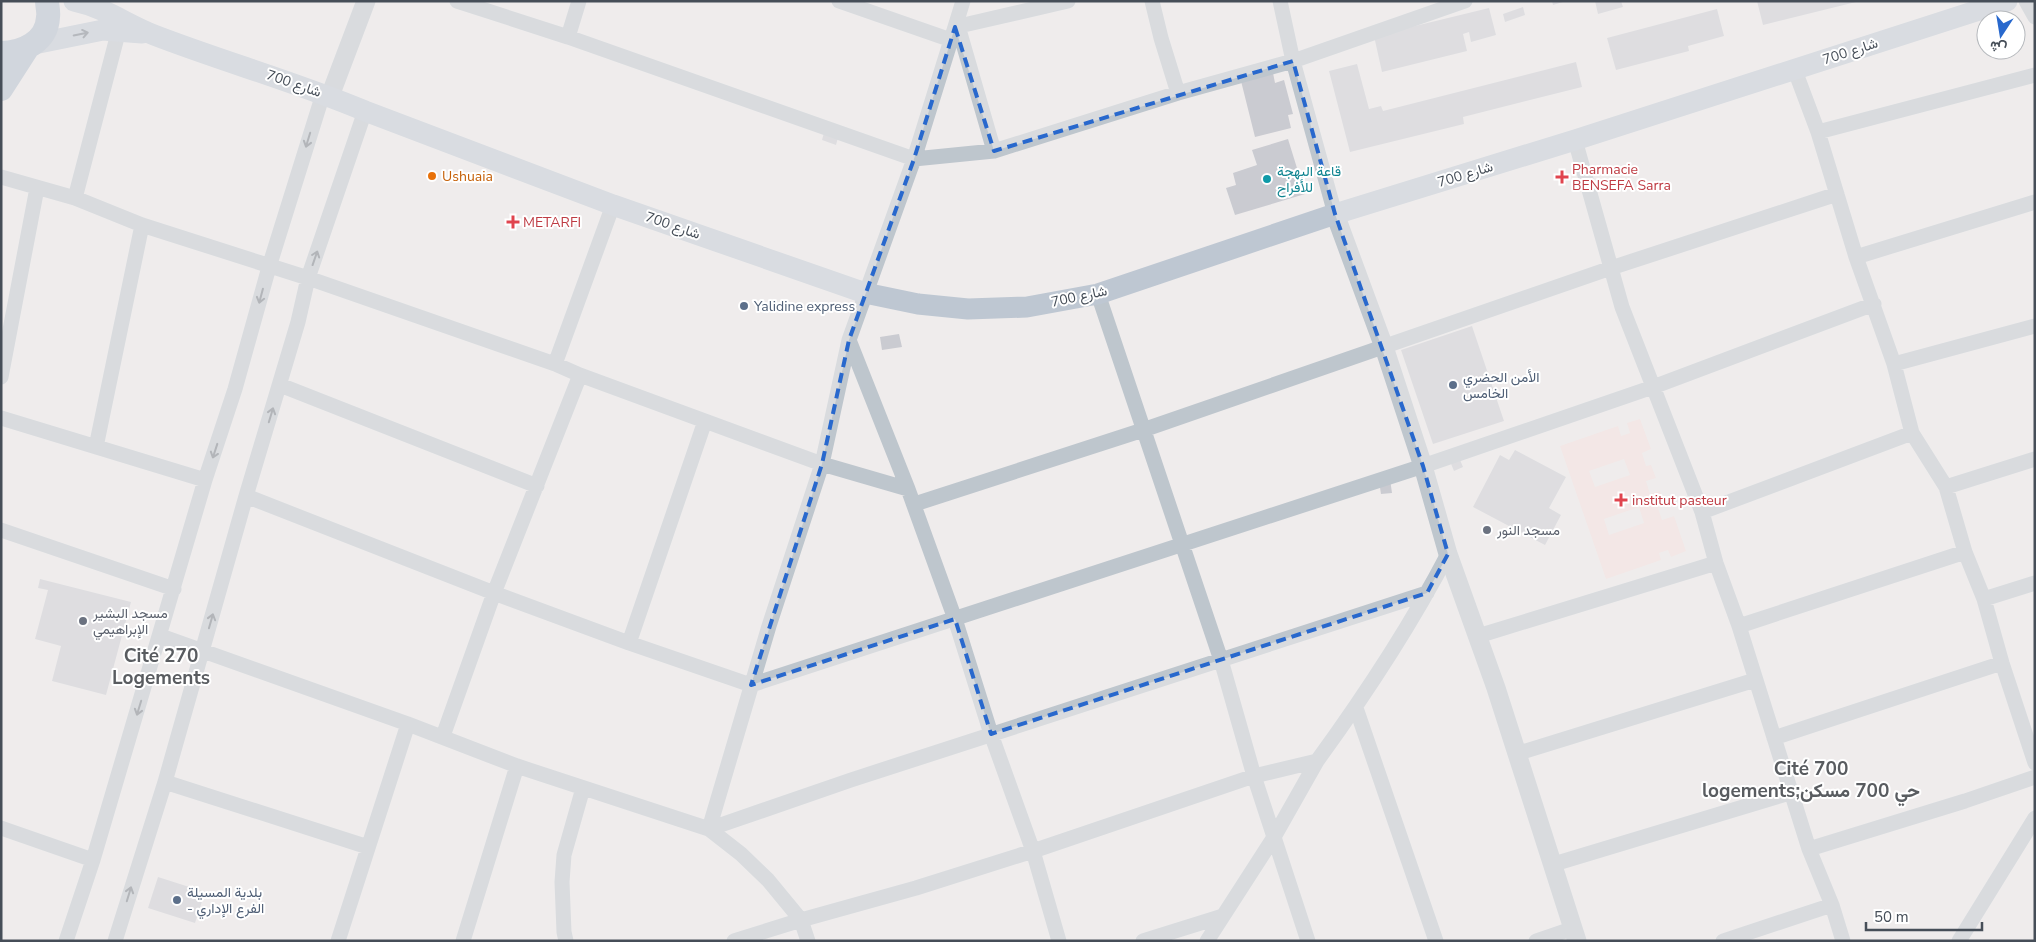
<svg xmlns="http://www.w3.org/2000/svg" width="2036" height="942" viewBox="0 0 2036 942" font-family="'Nunito Sans',Vazirmatn,sans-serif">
  <rect width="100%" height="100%" fill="#efecec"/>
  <!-- medical -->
  <path fill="#f8e0dd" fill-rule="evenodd" d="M 1640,419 L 1651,449 L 1642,453 L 1646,466 L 1651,465 L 1656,478 L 1646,481 L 1650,494 L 1660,491 L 1665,506 L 1658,508 L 1662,520 L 1674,516 L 1686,551 L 1671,557 L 1668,550 L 1659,553 L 1661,560 L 1606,579 L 1560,446 L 1618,426 L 1621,436 L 1630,433 L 1627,423 ZM 1624,459 L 1630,475 L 1595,487 L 1589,471 ZM 1639,507 L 1644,523 L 1609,535 L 1604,519 Z"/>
  <!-- building -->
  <path fill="#cacbd1" d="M 1552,1 L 1563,1 L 1563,2 L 1553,5 Z
    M 1595,1 L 1621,1 L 1623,7 L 1598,14 Z
    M 1757,1 L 1856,1 L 1856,2 L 1763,25 Z
    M 1523,7 L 1525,15 L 1505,22 L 1503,14 Z
    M 1489,8 L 1496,35 L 1471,42 L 1469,32 L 1463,34 L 1467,51 L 1382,72 L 1374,36 Z
    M 1717,9 L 1724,36 L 1688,46 L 1689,51 L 1616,70 L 1607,38 Z
    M 1576,62 L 1582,87 L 1463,117 L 1464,124 L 1350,152 L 1329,71 L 1357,64 L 1369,109 L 1381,106 L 1383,111 Z
    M 1273,73 L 1275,83 L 1284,80 L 1293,114 L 1288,115 L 1291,128 L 1255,137 L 1241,81 Z
    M 825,129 L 839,134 L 836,145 L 822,140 Z
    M 1288,139 L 1305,194 L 1235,215 L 1226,188 L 1236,185 L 1233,173 L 1257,165 L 1252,150 Z
    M 1472,326 L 1504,421 L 1433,444 L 1401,350 Z
    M 899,334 L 902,347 L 882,350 L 880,337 Z
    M 1515,450 L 1566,477 L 1549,508 L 1561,515 L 1545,545 L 1473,507 L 1500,455 L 1509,460 Z
    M 1458,455 L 1463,467 L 1454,471 L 1449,459 Z
    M 1390,479 L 1392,493 L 1381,494 L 1379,481 Z
    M 40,579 L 131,602 L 106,695 L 52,681 L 61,646 L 35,639 L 48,590 L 38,588 Z
    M 158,877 L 205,892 L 195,923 L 148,908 Z"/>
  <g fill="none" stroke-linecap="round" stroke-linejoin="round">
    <!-- minor -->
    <path stroke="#bec6cd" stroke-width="15" d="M 457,1 L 568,37 L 914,159 L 994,151 L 1178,93
      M 839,1 L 951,40 L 963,1
      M 1152,1 L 1161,38 L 1178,93 L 1293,61 L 1335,214
      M 1280,1 L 1293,61 L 1465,1
      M 2026,1 L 2035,17
      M 958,26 L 994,151
      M 955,27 L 1068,1
      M 568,37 L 579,1
      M 1794,68 L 1818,132 L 1856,257 L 1894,364 L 1912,433 L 1946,487 L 1965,552 L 1984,599 L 2002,663 L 2035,763
      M 1818,132 L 2035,75
      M 1575,140 L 1622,307 L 1702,512 L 1716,563 L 1739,626 L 1809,849 L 1832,905 L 1843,941
      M 1,177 L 75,198 L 142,225 L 308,278 L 555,364 L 580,375 L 822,464 L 908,489 L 955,619 L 991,734 L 1033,851 L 1059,941
      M 75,198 L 121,22
      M 1856,257 L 2035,202
      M 1098,294 L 1221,660 L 1254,776 L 1308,941
      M 849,340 L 908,489
      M 555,364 L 613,205
      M 1894,364 L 2035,326
      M 1,377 L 37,188
      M 280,385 L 537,486
      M 1,418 L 205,480
      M 96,447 L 142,225
      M 1946,487 L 2035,459
      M 246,496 L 494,593 L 629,643 L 751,685 L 1423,466 L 1653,387 L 1874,304
      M 915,504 L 1143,430 L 1611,268 L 1837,194
      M 1702,512 L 1912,433
      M 1,530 L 174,589
      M 1984,599 L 2035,583
      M 1739,626 L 1965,552
      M 161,636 L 408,724 L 517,766 L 709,829 L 741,854 L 768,880 L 801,920 L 734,941
      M 1478,636 L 1716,563
      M 629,643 L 705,421
      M 1356,708 L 1436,941
      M 443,736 L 494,593 L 580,375
      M 1774,738 L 2002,663
      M 1516,754 L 1755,680
      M 165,782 L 368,847
      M 1,828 L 93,860
      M 709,829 L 769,626 L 822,464 L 849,340 L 914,159 L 951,40
      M 709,829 L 851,780 L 1427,593
      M 1809,849 L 1965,801 L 2035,777
      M 1554,864 L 1793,792
      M 66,941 L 93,860 L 205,480 L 235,389 L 269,267 L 323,94
      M 115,941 L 165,782 L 246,496 L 298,322 L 308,278 L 365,111
      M 338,941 L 408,724
      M 463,941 L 517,766
      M 566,941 L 564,932 L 562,882 L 564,855 L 583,788
      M 808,941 L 801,920 L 916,888 L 1033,851 L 1254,776 L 1317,761 C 1365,695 1410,627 1448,554
      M 1143,941 L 1223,916
      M 1207,941 L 1274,837 L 1317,761
      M 1536,941 L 1574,928
      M 1723,941 L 1832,905
      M 1959,941 L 2035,818"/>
    <!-- tertiary -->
    <path stroke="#bec6cd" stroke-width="19" d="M 330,96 L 366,1
      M 1335,214 L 1384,347 L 1423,466 L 1448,554 L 1496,688 L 1577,941"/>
    <!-- secondary -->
    <path stroke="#bec7d2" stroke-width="21" d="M 74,1 C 106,8 126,24 154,35 C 224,62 296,82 365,111 L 613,205 L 865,293 L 918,304 L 968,309 L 1027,307 L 1098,294 L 1335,214 L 1575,140 L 2007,1
      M 34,44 L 103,30 L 142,33"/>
    <!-- primary -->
    <path stroke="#aebac9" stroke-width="24" d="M 1,53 C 22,53 47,42 48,17 C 49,12 47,6 47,1
      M 1,89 L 28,47"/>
  </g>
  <!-- one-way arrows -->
  <defs><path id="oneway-shaft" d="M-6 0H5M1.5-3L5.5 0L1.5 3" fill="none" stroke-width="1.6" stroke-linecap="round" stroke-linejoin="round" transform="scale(1.25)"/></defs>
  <use stroke="#707883" href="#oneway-shaft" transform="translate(81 34) rotate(-11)"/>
  <g stroke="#6a727b">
    <use href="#oneway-shaft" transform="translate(308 140) rotate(107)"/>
    <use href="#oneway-shaft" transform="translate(315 258) rotate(-71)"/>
    <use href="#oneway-shaft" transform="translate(261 296) rotate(105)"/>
    <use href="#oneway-shaft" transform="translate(271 415) rotate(-73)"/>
    <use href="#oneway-shaft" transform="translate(215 451) rotate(108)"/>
    <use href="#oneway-shaft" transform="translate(211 621) rotate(-74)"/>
    <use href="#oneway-shaft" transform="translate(139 708) rotate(107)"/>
    <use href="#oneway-shaft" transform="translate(129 894) rotate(-73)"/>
  </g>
  <!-- marked area -->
  <path d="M0 0H2036V942H0ZM 955,27 L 994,151 L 1293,61 L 1335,214 L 1423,466 L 1448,554 L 1427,593 L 991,734 L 955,619 L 751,685 L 822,464 L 849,340 L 914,159 Z" fill="#efecec" fill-opacity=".55" fill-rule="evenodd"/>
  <path fill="none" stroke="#2868cd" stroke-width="4" stroke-dasharray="10 6" stroke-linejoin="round" d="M 955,27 L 994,151 L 1293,61 L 1335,214 L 1423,466 L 1448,554 L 1427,593 L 991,734 L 955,619 L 751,685 L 822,464 L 849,340 L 914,159 Z"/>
  <!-- markers -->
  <circle fill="#e8710a" stroke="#fff" stroke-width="2" cx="432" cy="176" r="5"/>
  <g fill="#e0444e" stroke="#fff" stroke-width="2">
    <path d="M1559.5 169.5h5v5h5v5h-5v5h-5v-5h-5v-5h5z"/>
    <path d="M510.5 214.5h5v5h5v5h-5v5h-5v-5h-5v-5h5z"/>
    <path d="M1618.5 492.5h5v5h5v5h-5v5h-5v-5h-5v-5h5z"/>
  </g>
  <circle fill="#0f9aa8" stroke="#fff" stroke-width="2" cx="1267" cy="179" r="5"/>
  <g fill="#5c6f8a" stroke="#fff" stroke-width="2">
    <circle cx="744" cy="306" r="5"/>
    <circle cx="1453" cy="385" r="5"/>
    <circle cx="177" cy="900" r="5"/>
  </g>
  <g fill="#6b7280" stroke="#fff" stroke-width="2">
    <circle cx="1487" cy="530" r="5"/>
    <circle cx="83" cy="621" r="5"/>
  </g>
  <g text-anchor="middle" stroke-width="4" stroke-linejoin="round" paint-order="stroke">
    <!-- street labels -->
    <g font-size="14" fill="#464e58" stroke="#fff">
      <text transform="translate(1850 51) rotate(-18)" y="5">شارع 700</text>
      <text transform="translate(294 83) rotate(19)" y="5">شارع 700</text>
      <text transform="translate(1465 174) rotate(-17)" y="5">شارع 700</text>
      <text transform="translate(673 225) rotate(19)" y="5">شارع 700</text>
      <text transform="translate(1079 296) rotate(-12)" y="5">شارع 700</text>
    </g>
    <!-- health labels -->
    <g font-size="14" fill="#be3a42" stroke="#fff" text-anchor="start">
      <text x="1572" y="174">Pharmacie<tspan x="1572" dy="16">BENSEFA Sarra</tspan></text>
      <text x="523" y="227">METARFI</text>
      <text x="1632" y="505">institut pasteur</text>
    </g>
    <!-- culture labels -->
    <g font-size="14" fill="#0d838f" stroke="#fff" text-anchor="start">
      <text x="1277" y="176">قاعة البهجة<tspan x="1277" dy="16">للأفراح</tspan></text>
    </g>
    <!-- food labels -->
    <g font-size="14" fill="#c56008" stroke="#fff" text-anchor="start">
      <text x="442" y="181">Ushuaia</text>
    </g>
    <!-- service labels -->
    <g font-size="14" fill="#4e5e75" stroke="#fff" text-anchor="start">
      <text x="754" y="311">Yalidine express</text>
      <text x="1463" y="382">الأمن الحضري<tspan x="1463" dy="16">الخامس</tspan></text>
      <text x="187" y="897">بلدية المسيلة<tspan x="187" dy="16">- الفرع الإداري</tspan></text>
    </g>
    <!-- worship labels -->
    <g font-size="14" fill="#5b616d" stroke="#fff" text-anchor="start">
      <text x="1497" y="535">مسجد النور</text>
      <text x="93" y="618">مسجد البشير<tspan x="93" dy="16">الإبراهيمي</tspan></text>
    </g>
    <!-- district labels -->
    <g font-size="19" font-weight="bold" fill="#595c60" stroke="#fff">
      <text x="161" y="662">Cité 270<tspan x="161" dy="22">Logements</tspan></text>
      <text x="1811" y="775">Cité 700<tspan x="1811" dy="22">logements;حي 700 مسكن</tspan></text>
    </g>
  </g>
  <!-- border -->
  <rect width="2036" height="942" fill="none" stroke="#464e58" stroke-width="5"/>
  <!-- north arrow -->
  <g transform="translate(2001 35) rotate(192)"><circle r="24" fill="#ffffff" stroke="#b5b8bc"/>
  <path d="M0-4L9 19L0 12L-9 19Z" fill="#2868cd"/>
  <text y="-8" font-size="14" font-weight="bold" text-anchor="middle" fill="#464e58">ش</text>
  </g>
  <!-- scale -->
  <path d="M1866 922v8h116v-8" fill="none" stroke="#464e58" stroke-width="2.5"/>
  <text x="1874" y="922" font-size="15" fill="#464e58" stroke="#ffffff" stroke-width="4" paint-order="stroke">50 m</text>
</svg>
